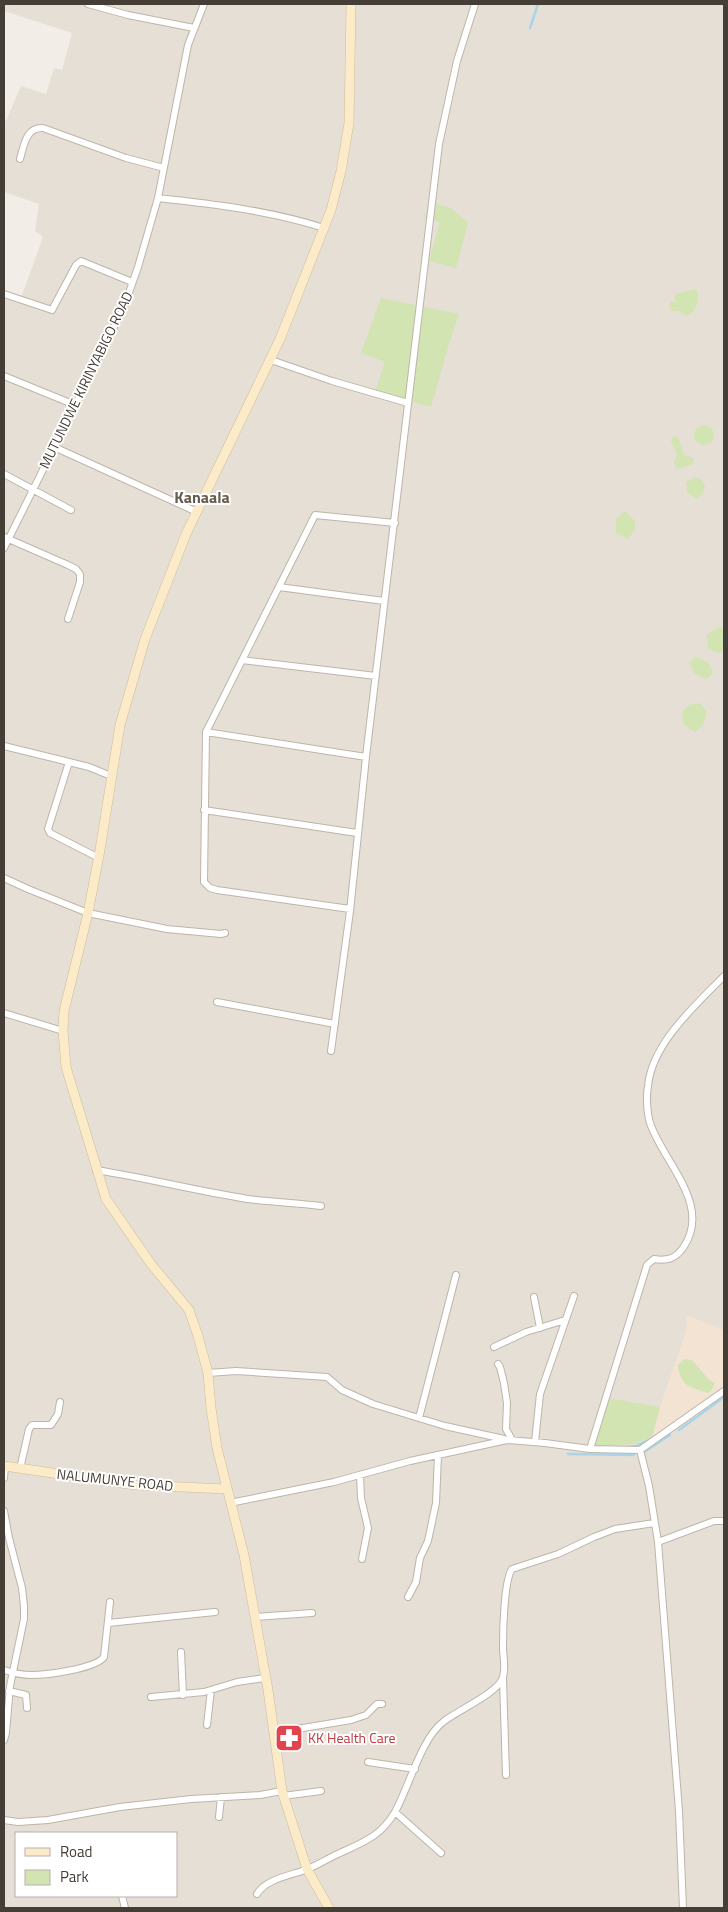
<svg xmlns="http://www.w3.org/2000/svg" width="728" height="1912" viewBox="0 0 728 1912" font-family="'Titillium Web',sans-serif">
  <rect width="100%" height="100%" fill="#f2eee7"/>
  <!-- residential -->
  <path fill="#e6dfd5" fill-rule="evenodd" d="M 4,4 L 724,4 L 724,1908 L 4,1908 L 4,294 L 21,298 L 43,237 L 35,231 L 39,204 L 4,192 L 4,120 L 6,121 L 21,86 L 46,94 L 54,68 L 62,70 L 72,33 L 4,11 ZM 16,1833 L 176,1833 L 176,1896 L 16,1896 Z"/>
  <!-- commercial -->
  <path fill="#f3e3d3" d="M 687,1315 L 724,1330 L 724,1386 L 652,1437 L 660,1407 L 686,1331 Z"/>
  <!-- green -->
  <path fill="#d1e4b2" d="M 431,203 L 451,208 L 468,223 L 456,268 L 429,261 L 440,222 L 424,217 Z
    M 695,289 L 697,290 C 699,302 698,310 686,316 L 680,311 L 672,311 L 669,305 L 671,301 L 677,303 L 674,299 L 675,294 Z
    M 381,298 L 459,314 L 449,344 L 431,407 L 375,392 L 385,362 L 361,353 Z
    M694 435a10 10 0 1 1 20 0a10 10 0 1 1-20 0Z
    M 673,436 L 678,437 L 684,455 L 694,458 L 693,464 L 677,469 L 674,463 L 677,453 L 671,442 Z
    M 695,477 L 702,480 L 705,487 L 702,494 L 697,499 L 687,492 L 686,482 Z
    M 625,511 L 635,521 L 635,529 L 628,539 L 616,533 L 616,519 Z
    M 719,627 L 724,629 L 724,650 L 718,653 L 708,649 L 707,635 Z
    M 696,657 L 709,663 L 713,672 L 710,677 L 705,679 L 694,673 L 689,662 Z
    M 700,703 L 707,712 L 702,726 L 695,732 L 684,725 L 682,712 L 689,705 Z
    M 684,1359 L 692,1360 L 709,1380 L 715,1383 L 711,1391 L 708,1393 C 690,1387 680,1386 678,1365 Z
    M 607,1398 L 660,1407 L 652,1437 L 634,1444 L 596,1446 L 595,1439 Z"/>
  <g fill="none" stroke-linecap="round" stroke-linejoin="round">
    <!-- stream -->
    <path stroke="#a6d5ec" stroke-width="2.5" d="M 530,28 L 538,4
      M 679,1430 L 724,1397
      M 629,1447 L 636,1446 L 649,1440
      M 644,1452 L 670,1435
      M 568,1454 L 634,1455"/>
    <defs>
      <path id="street" d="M 88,4 L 128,15 L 194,28
        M 20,159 C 24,145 26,127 43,128 L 126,158 L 164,168
        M 158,198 C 214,204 271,211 324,228
        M 4,294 L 52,310 L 76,265 L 81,261 L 132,282
        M 271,360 L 332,381 L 408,403
        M 4,376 L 75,405
        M 54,447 L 197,512
        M 4,474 L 71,510
        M 4,537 L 68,565 L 76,569 L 80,574 L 80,582 L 68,619
        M 4,548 L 124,307 L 138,267 L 158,198 L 188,45 L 204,4
        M 279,587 L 384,601
        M 242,660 L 376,676
        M 206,732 L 315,515 L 395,523
        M 4,746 L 69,762
        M 204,810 L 357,833
        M 99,858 L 50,833 L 48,829 L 69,762 L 89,767 L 111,776
        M 4,878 L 28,889 L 88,913 L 167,929 L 221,934 L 225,933
        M 350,909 L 217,890 L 210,888 L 204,882 L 206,732 L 366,757
        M 217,1002 L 335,1024
        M 4,1013 L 63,1031
        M 331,1051 L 350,911 L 366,757 L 439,144 L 457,61 L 475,4
        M 96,1170 C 147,1178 197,1191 248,1199 C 272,1202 297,1203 321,1206
        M 534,1297 L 540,1328
        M 494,1347 L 526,1332 L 565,1320
        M 498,1364 L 500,1367 L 504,1383 L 507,1403 L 506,1429 L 512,1440
        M 208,1373 L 236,1371 L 327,1377 L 342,1390 L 373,1404 L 445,1426 L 504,1439
        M 419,1418 L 456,1275
        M 535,1442 L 540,1394 L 574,1296
        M 590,1449 L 647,1265 L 654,1259 C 667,1261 675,1259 683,1248 C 713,1205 663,1162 650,1123 C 647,1113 646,1097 648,1086 C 652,1043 696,1005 724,976
        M 640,1450 L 649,1486 L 658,1542 L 679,1811 L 683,1908
        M 20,1469 L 29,1429 L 32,1425 L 51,1425 L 58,1414 L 60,1402
        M 360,1475 L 361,1498 L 368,1528 L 362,1559
        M 4,1478 L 5,1467
        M 230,1503 L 334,1482 L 410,1461 L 507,1440 L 545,1443 L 590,1449 L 640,1450 L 724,1391
        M 4,1511 L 9,1538 L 22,1588 L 24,1606 L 24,1619 L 10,1686 L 6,1733 L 4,1740
        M 658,1542 L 714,1521 L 724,1521
        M 408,1597 L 416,1582 L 420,1558 L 428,1541 L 436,1503 L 438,1455
        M 255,1617 L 312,1613
        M 108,1623 L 215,1612
        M 181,1652 L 183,1695
        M 4,1670 C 13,1673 22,1675 31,1675 C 46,1675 95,1669 104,1657 L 110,1602
        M 503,1679 L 506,1775
        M 9,1691 L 26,1695 L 27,1708
        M 151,1697 L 204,1692 L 237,1682 L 265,1678
        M 207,1725 L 211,1690
        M 273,1733 L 351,1720 L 366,1715 L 377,1704 L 382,1704
        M 368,1762 L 415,1769
        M 283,1796 L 321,1791
        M 395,1812 L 441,1853
        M 219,1817 L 221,1797
        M 4,1820 L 18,1822 L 48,1820 L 120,1807 L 191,1799 L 260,1795 L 282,1791
        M 257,1894 C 266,1879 289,1876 305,1870 C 317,1866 328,1858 340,1853 C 364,1842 381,1836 395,1812 C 409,1787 421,1739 443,1722 C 456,1711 499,1693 503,1677 C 506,1668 503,1657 503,1647 C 503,1631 504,1580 512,1569 L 558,1554 L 594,1537 L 615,1529 L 654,1523
        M 122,1896 L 125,1908"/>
      <path id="secondary" d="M 4,1466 L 136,1485 L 227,1489
        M 329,1908 L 307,1869 L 282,1791 L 268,1690 L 244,1555 L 217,1448 L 211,1408 L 208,1373 L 198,1336 L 189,1310 L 151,1264 L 106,1199 L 66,1067 L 63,1031 L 64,1011 L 88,913 L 100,850 L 120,725 L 145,639 L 186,534 L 280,339 L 331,210 L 341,171 L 349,123 L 351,4"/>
    </defs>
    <!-- street casing -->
    <use href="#street" stroke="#bdb5aa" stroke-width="8"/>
    <!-- secondary casing -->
    <use href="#secondary" stroke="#d0bd98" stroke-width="10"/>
    <!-- street -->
    <use href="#street" stroke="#fff" stroke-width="6"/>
    <!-- secondary -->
    <use href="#secondary" stroke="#fbebc8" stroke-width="9"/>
  </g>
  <!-- icons -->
  <defs>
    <symbol id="pharmacy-square" viewBox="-11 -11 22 22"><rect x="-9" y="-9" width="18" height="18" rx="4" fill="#e0444e" stroke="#fff"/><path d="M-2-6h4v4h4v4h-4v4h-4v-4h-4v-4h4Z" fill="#fff"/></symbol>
  </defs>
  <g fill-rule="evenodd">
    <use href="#pharmacy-square" x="273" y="1722" width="32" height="32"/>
  </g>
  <g text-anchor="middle" stroke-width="4" stroke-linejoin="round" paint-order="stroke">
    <!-- street labels -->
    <g font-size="14" fill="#453e36" stroke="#fff">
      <text transform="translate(86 380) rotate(-64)" y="5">MUTUNDWE KIRINYABIGO ROAD</text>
      <text transform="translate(115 1480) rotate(6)" y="5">NALUMUNYE ROAD</text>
    </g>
    <!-- health labels -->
    <g font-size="14" fill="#be3a42" stroke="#fff" text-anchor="start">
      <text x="308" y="1743">KK Health Care</text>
    </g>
    <!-- quarter labels -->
    <g font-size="16" font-weight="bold" fill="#675b4e" stroke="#fff">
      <text x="202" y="503">Kanaala</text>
    </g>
  </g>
  <!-- border -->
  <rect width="728" height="1912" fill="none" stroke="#453e36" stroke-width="10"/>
  <!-- legend -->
  <rect x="15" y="1832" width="162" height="65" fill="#ffffff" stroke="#b5b2af"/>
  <rect x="25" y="1848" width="25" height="8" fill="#fbebc8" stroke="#b5b2af"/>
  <text x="60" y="1857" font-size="15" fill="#453e36">Road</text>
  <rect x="25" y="1870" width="25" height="15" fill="#d1e4b2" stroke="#b5b2af"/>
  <text x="60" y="1882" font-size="15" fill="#453e36">Park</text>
</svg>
